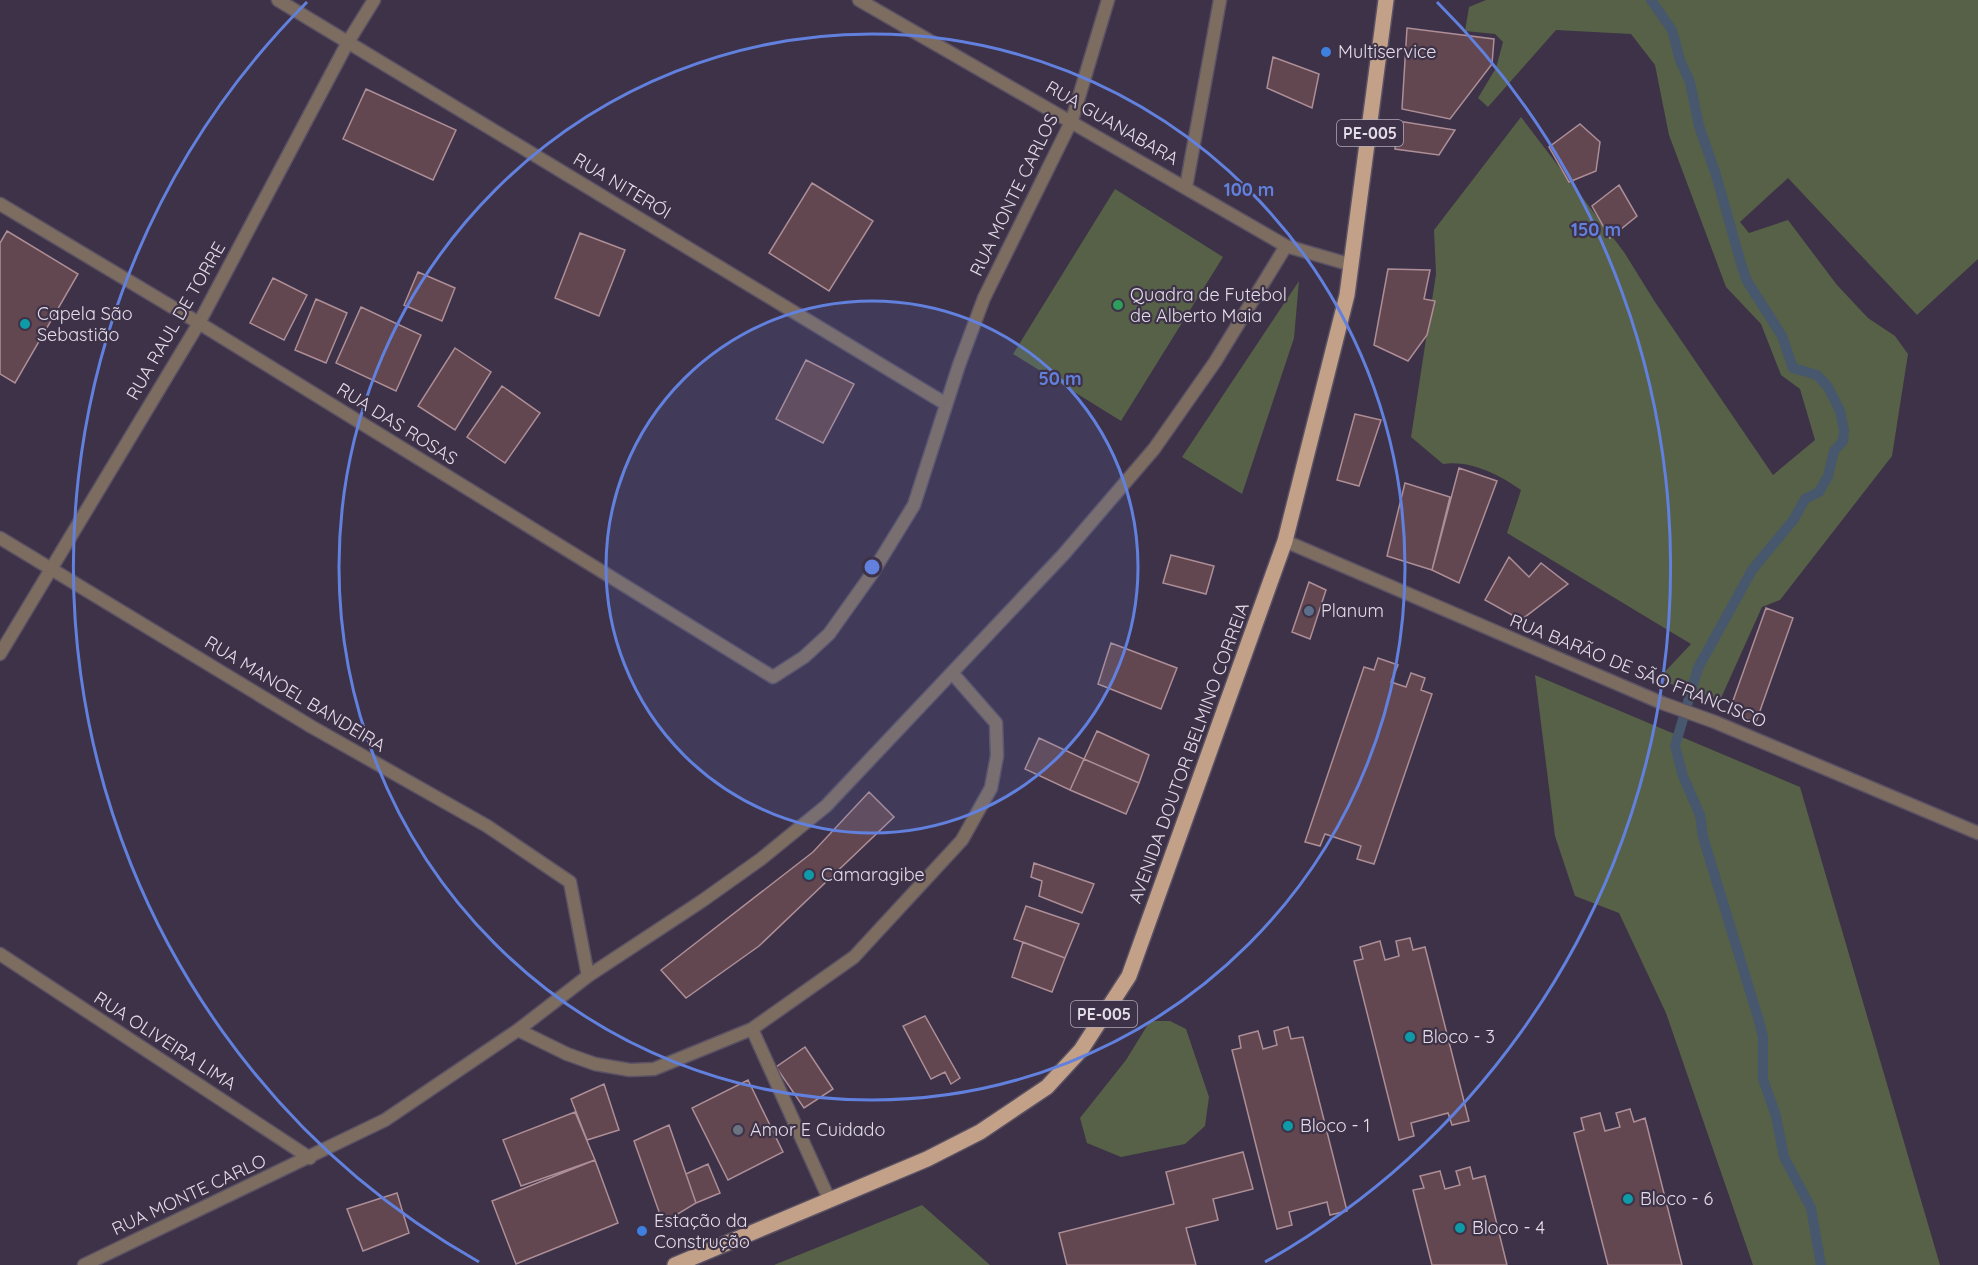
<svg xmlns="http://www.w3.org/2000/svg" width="1978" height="1265" viewBox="0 0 1978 1265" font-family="Quicksand,sans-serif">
  <rect width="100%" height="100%" fill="#3d3247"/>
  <!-- green -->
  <path fill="#566148" d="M 1486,0 L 1978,0 L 1978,259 L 1917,315 L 1788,178 L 1740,222 L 1749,233 L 1788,220 L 1837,285 L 1868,318 L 1895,336 L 1908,354 L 1892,456 L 1780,600 L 1762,607 L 1717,707 L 1659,678 L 1691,644 L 1507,533 L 1521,490 C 1499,475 1471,460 1443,464 L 1411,437 L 1436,274 L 1434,230 L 1521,117 L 1624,252 L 1655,302 L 1773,475 L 1815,440 L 1800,389 L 1781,375 L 1761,324 L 1726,287 L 1669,135 L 1655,65 L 1631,34 L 1556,30 L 1488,107 L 1478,98 L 1496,68 L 1503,42 L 1495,34 L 1465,31 L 1469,7 Z
    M 1115,189 L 1223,257 L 1121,421 L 1013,354 Z
    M 1299,281 L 1294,338 L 1242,494 L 1182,457 Z
    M 1535,675 L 1800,787 L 1940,1265 L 1753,1265 L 1666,1013 L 1619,913 L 1575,896 L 1555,836 Z
    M 1150,1021 L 1170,1021 L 1186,1029 L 1209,1097 L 1205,1126 L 1185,1144 L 1121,1157 L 1087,1143 L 1080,1118 L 1126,1060 Z
    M 922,1205 L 990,1265 L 774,1265 Z"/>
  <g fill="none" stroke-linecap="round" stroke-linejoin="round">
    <!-- stream -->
    <path stroke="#46576e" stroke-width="10" d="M 1651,0 L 1672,30 L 1680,60 L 1690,82 L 1699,126 L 1716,175 L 1742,267 L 1747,281 L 1782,336 L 1793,368 L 1817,375 L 1828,387 L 1840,411 L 1844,430 L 1843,441 L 1834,451 L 1828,476 L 1819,492 L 1805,499 L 1794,519 L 1752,570 L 1698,668 L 1675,746 L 1683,776 L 1700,815 L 1703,837 L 1759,1021 L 1763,1037 L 1763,1079 L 1776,1116 L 1784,1157 L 1811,1208 L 1821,1265"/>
  </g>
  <!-- building -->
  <path fill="#624750" stroke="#ad8e97" stroke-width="1.5" d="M 1407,28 L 1494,39 L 1492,64 L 1450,119 L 1402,109 Z
    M 1273,57 L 1319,74 L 1312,108 L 1267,88 Z
    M 366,89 L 456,130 L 433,180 L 343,139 Z
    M 1398,121 L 1455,130 L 1439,155 L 1395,149 Z
    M 1580,124 L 1600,142 L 1596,171 L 1569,182 L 1549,147 Z
    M 812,183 L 873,221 L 829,291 L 769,253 Z
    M 1619,185 L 1637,216 L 1610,238 L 1592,206 Z
    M 7,231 L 78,274 L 15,383 L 0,374 L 0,243 Z
    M 580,233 L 625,250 L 599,316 L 555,298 Z
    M 1388,269 L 1430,270 L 1424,299 L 1435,301 L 1427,335 L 1408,361 L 1374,345 Z
    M 418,272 L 455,288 L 442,321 L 404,305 Z
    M 273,278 L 307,295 L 284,340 L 250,323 Z
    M 316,299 L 347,313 L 326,363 L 295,350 Z
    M 361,307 L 421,335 L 396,391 L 336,363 Z
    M 455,348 L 491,372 L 455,430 L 418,406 Z
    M 806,360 L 854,384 L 823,443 L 776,419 Z
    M 502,386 L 540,413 L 505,463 L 467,437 Z
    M 1355,414 L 1381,420 L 1359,486 L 1337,480 Z
    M 1459,468 L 1497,481 L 1459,583 L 1432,570 Z
    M 1405,483 L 1450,497 L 1432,570 L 1387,556 Z
    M 1171,555 L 1214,566 L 1206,594 L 1163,583 Z
    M 1509,557 L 1529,577 L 1541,563 L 1568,584 L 1521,620 L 1485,600 Z
    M 1309,582 L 1326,590 L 1310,639 L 1292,632 Z
    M 1766,608 L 1793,618 L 1756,722 L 1729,712 Z
    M 1111,643 L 1177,668 L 1161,709 L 1098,684 Z
    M 1378,658 L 1398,665 L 1391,682 L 1406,687 L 1411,673 L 1425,678 L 1421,690 L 1432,694 L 1374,864 L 1357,859 L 1361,846 L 1325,834 L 1320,846 L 1305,842 L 1364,667 L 1374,670 Z
    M 1097,731 L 1149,755 L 1139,783 L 1084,759 Z
    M 1039,738 L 1084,759 L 1070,790 L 1025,769 Z
    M 1084,759 L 1139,783 L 1126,814 L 1070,790 Z
    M 869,792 L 894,817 L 759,946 L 686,998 L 661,970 L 813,852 Z
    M 1034,863 L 1094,884 L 1082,913 L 1039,896 L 1042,881 L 1031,877 Z
    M 1026,906 L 1079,924 L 1065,958 L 1014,939 Z
    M 1410,938 L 1413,950 L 1425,947 L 1469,1121 L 1452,1125 L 1448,1113 L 1411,1123 L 1414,1136 L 1399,1140 L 1354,961 L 1363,959 L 1360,947 L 1380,941 L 1385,960 L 1399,956 L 1396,941 Z
    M 1023,942 L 1065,958 L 1052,992 L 1012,977 Z
    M 925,1016 L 960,1078 L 951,1084 L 945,1072 L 931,1079 L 903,1026 Z
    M 1288,1027 L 1291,1039 L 1303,1037 L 1347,1211 L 1330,1215 L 1327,1202 L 1289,1212 L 1292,1225 L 1277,1229 L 1232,1050 L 1241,1048 L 1239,1036 L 1258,1031 L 1263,1049 L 1277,1045 L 1274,1031 Z
    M 805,1047 L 833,1089 L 804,1108 L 776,1067 Z
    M 748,1080 L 783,1152 L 728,1180 L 692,1108 Z
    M 604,1084 L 619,1130 L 587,1140 L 571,1099 Z
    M 1630,1109 L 1634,1122 L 1645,1118 L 1682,1265 L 1608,1265 L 1574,1133 L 1584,1130 L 1581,1118 L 1600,1113 L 1605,1131 L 1620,1127 L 1616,1113 Z
    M 575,1112 L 595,1160 L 521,1186 L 503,1140 Z
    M 669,1125 L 696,1203 L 663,1223 L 634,1141 Z
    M 1243,1152 L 1253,1189 L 1213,1199 L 1218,1220 L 1186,1228 L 1196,1265 L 1067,1265 L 1059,1233 L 1174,1204 L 1166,1172 Z
    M 595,1160 L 618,1223 L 516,1264 L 492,1201 Z
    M 708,1164 L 720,1193 L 696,1203 L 686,1174 Z
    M 1470,1167 L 1473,1179 L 1485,1176 L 1507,1265 L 1432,1265 L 1413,1190 L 1424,1188 L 1420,1176 L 1440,1171 L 1445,1189 L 1460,1185 L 1456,1171 Z
    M 397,1193 L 409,1233 L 363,1251 L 347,1209 Z"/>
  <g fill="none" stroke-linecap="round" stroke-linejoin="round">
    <defs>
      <path id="street" d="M 278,0 L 946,404
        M 859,0 L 1286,246 L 1352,265
        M 1186,187 L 1220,0
        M 0,204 L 199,323 L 773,677 L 804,657 L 829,634 L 871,575 L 914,505 L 959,365 L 984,298 L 1072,120 L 1108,0
        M 0,538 L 312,727 L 487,826 L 570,882 L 588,976
        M 1285,541 L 1662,703 L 1715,722 L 1978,833
        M 0,654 L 199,323 L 348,42 L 374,0
        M 0,954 L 310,1158
        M 752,1029 L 854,957 L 962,840 L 991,788 L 997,756 L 996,723 L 953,674
        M 518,1030 L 567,1054 L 595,1064 L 630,1070 L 654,1069 L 752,1029 L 829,1199
        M 84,1265 L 385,1120 L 518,1030 L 588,976 L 702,901 L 761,859 L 826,806 L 1063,555 L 1154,449 L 1215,362 L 1286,246"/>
      <path id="primary" d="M 675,1265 L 927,1159 L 980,1132 L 1047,1087 L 1081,1050 L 1129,976 L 1285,541 L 1347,295 L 1386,0"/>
    </defs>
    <!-- street casing -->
    <use href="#street" stroke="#5b5164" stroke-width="15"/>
    <!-- primary casing -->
    <use href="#primary" stroke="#5b5164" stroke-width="18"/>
    <!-- street -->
    <use href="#street" stroke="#7d6d61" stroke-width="12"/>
    <!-- primary -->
    <use href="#primary" stroke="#c2a188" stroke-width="15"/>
  </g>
  <!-- distance rings -->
  <circle cx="872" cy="567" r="266" fill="#6280de" fill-opacity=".12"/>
  <g fill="none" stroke="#6280de" stroke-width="3">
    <circle cx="872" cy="567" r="266"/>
    <circle cx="872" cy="567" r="533"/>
    <path d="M479 1262A799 799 0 0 1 307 2M1437 2A799 799 0 0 1 1265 1262"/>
  </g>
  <!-- markers -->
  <g fill="#3f7fe0" stroke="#3d3247" stroke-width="2">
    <circle cx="1326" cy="52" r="6"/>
    <circle cx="642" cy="1231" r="6"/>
  </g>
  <circle fill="#2e9e5b" stroke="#3d3247" stroke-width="2" cx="1118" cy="305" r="6"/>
  <g fill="#0f9aa8" stroke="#3d3247" stroke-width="2">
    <circle cx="25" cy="324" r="6"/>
    <circle cx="809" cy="875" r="6"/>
    <circle cx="1410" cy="1037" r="6"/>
    <circle cx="1288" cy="1126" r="6"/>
    <circle cx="1628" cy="1199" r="6"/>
    <circle cx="1460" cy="1228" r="6"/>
  </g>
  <circle fill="#5c6f8a" stroke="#3d3247" stroke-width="2" cx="1309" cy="611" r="6"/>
  <circle fill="#6b7280" stroke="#3d3247" stroke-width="2" cx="738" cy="1130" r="6"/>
  <g text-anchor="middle" stroke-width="4.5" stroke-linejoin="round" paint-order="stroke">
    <!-- shield labels -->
    <g fill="#3d3247" stroke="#b1a9b8" stroke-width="1.5">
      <rect x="1337" y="120" width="66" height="26" rx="4.5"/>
      <rect x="1071" y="1001" width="66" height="26" rx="4.5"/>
    </g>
    <g font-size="16" font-weight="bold" fill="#e3dce9">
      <text x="1370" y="139">PE-005</text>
      <text x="1104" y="1020">PE-005</text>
    </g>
    <!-- poi labels -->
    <g font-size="18" fill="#e3dce9" stroke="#3d3247" text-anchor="start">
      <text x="1338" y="58">Multiservice</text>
      <text x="1130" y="301">Quadra de Futebol<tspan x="1130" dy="21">de Alberto Maia</tspan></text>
      <text x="37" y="320">Capela São<tspan x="37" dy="21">Sebastião</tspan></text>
      <text x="1321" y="617">Planum</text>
      <text x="821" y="881">Camaragibe</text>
      <text x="1422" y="1043">Bloco - 3</text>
      <text x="1300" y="1132">Bloco - 1</text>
      <text x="750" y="1136">Amor E Cuidado</text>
      <text x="1640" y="1205">Bloco - 6</text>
      <text x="654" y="1227">Estação da<tspan x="654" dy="21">Construção</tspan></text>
      <text x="1472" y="1234">Bloco - 4</text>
    </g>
    <!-- street labels -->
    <g font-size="18" fill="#e3dce9" stroke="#3d3247">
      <text transform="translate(1112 123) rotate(30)" y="6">RUA GUANABARA</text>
      <text transform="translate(622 186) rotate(31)" y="6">RUA NITERÓI</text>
      <text transform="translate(1014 195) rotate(-64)" y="6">RUA MONTE CARLOS</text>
      <text transform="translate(176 321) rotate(-60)" y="6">RUA RAUL DE TORRE</text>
      <text transform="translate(397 424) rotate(32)" y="6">RUA DAS ROSAS</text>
      <text transform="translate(1638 671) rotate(22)" y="6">RUA BARÃO DE SÃO FRANCISCO</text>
      <text transform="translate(295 694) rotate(31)" y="6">RUA MANOEL BANDEIRA</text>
      <text transform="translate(1189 753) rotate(-70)" y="6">AVENIDA DOUTOR BELMINO CORREIA</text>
      <text transform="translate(165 1041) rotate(33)" y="6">RUA OLIVEIRA LIMA</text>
      <text transform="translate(189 1195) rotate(-25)" y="6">RUA MONTE CARLO</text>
    </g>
  </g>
  <circle cx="872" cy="567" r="9" fill="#6280de" stroke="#3d3247" stroke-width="3"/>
  <g font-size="18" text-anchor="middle" font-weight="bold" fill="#6280de" stroke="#3d3247" stroke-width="4.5" stroke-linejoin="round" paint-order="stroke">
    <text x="1249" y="196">100 m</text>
    <text x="1596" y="236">150 m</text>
    <text x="1060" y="385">50 m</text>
  </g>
</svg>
